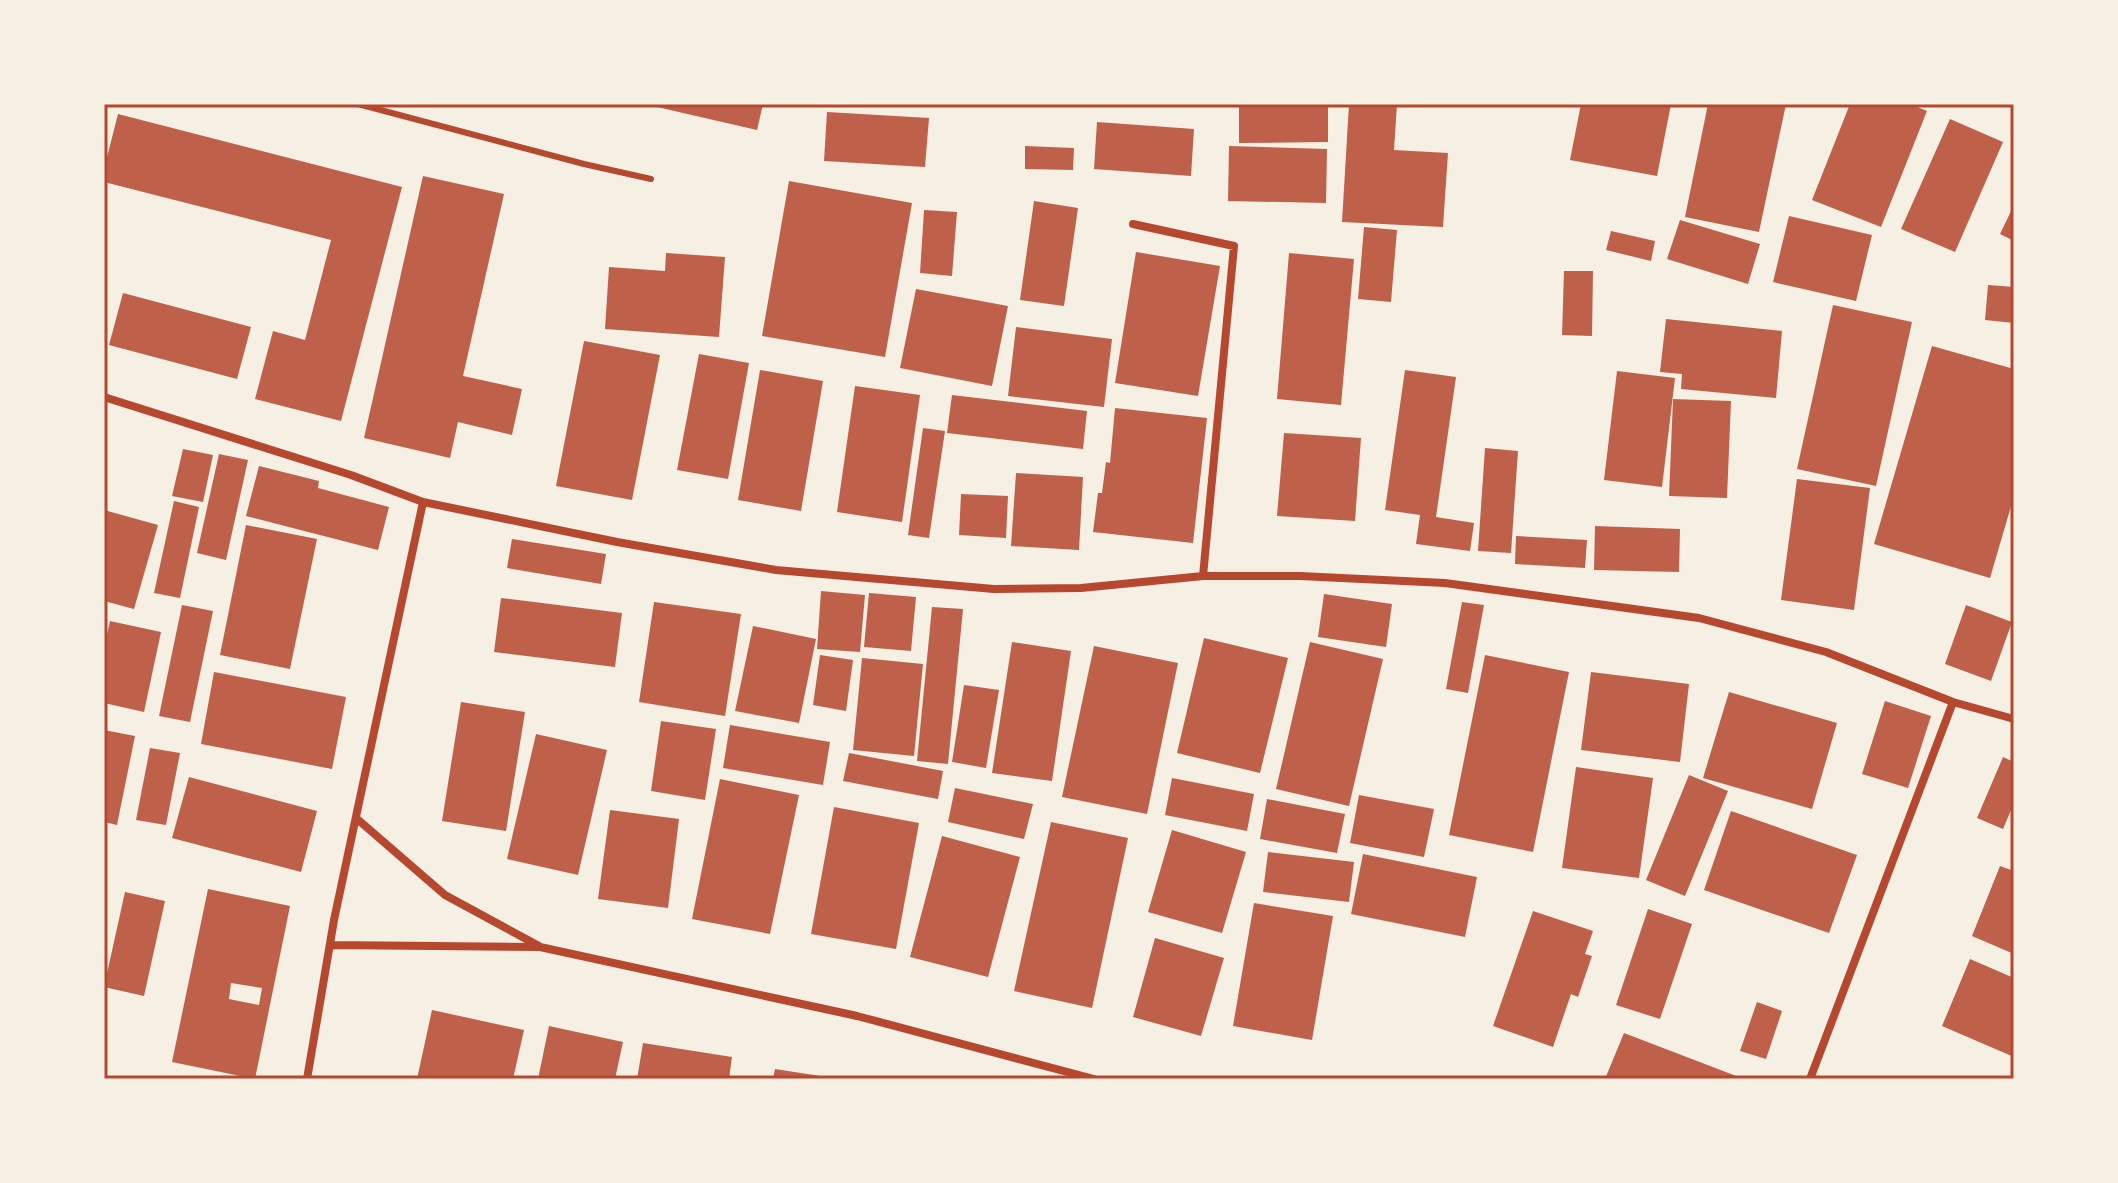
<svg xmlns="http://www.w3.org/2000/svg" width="2118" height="1183" viewBox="0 0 2118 1183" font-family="Jost,sans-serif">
  <rect width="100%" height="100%" fill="#f6efe4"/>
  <!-- building -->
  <path fill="#bf614a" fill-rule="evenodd" d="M 644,104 L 763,104 L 757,130 Z
    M 1239,104 L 1328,104 L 1328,142 L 1239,143 Z
    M 1349,104 L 1397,104 L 1394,150 L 1448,153 L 1443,227 L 1342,222 Z
    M 1581,104 L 1671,104 L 1657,176 L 1570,160 Z
    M 1708,104 L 1786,104 L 1759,232 L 1685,217 Z
    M 1850,104 L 1910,104 L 1927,111 L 1881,227 L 1812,200 Z
    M 827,112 L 929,118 L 925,167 L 824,161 Z
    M 118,114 L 402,187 L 341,421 L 255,399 L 273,331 L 305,340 L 331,240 L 104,182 L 104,169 Z
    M 1950,119 L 2003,142 L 1955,252 L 1901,229 Z
    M 1097,122 L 1194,129 L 1191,176 L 1094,169 Z
    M 1025,146 L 1074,148 L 1073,170 L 1025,169 Z
    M 1229,146 L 1327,149 L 1326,203 L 1228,201 Z
    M 423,176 L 504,194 L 463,376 L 522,389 L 512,435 L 458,422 L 450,458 L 364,438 Z
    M 789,181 L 912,203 L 885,357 L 762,336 Z
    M 1034,201 L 1078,208 L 1064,306 L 1020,300 Z
    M 2014,205 L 2014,241 L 2000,234 Z
    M 924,210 L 957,212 L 952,276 L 920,273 Z
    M 1789,216 L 1872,235 L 1856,301 L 1773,282 Z
    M 1680,220 L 1760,244 L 1748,284 L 1667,259 Z
    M 1364,227 L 1397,230 L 1391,302 L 1358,299 Z
    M 1611,231 L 1655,241 L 1651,261 L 1606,250 Z
    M 1136,252 L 1220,266 L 1198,396 L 1115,383 Z
    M 666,253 L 725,257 L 719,337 L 605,329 L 609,267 L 665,271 Z
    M 1289,253 L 1354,259 L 1341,405 L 1277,399 Z
    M 1564,271 L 1593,271 L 1592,336 L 1562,335 Z
    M 1988,285 L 2014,287 L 2014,323 L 1985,320 Z
    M 916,289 L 1008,306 L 992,386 L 900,368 Z
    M 123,293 L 251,327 L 237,379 L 109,345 Z
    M 1833,305 L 1912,322 L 1876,486 L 1797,469 Z
    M 1666,319 L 1782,331 L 1776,398 L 1681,389 L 1682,374 L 1660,372 Z
    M 1016,327 L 1112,339 L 1104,407 L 1008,396 Z
    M 584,341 L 660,355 L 632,500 L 556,486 Z
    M 1932,346 L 2014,369 L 2014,496 L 1990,578 L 1874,544 Z
    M 699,354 L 749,363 L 728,479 L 677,470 Z
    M 760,370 L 823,381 L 801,511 L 738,500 Z
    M 1405,370 L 1456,377 L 1436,517 L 1474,523 L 1470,551 L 1416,544 L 1420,515 L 1385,510 Z
    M 1617,371 L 1675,378 L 1662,487 L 1604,480 Z
    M 855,386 L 920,395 L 902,522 L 837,512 Z
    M 952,395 L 1087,411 L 1083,449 L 947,433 Z
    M 1673,399 L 1731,401 L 1727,498 L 1669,496 Z
    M 1115,408 L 1207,418 L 1193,543 L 1093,532 L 1098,493 L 1102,493 L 1106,462 L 1110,463 Z
    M 923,428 L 945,431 L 929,538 L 908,535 Z
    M 1284,433 L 1361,438 L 1355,521 L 1277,516 Z
    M 1485,448 L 1518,451 L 1511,553 L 1478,551 Z
    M 183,449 L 213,455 L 203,502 L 172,496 Z
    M 219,454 L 248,460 L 226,560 L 197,553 Z
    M 259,466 L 319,481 L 318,488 L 389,507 L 378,550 L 246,516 Z
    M 1016,473 L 1083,477 L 1079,550 L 1011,546 Z
    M 1797,479 L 1870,488 L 1854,610 L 1781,600 Z
    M 961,494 L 1008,496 L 1006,538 L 959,535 Z
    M 174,501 L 199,507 L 180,598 L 154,593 Z
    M 104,510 L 158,525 L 134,609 L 104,601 Z
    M 246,525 L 317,539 L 290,669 L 220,655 Z
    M 1595,526 L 1680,529 L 1679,572 L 1594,570 Z
    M 1516,536 L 1587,540 L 1585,568 L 1515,564 Z
    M 512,539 L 606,554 L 601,584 L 507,568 Z
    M 821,591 L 865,595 L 860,652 L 817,649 Z
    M 869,593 L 916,597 L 911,651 L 864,647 Z
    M 1324,594 L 1392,604 L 1386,647 L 1318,637 Z
    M 501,598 L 622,613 L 615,667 L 494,652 Z
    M 654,602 L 741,614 L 725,716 L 639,702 Z
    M 1462,602 L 1484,605 L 1468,693 L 1446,689 Z
    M 182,605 L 213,611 L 190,722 L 159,716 Z
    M 1966,605 L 2012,622 L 1991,681 L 1945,664 Z
    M 932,607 L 963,609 L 948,764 L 917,761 Z
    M 110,621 L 161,632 L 144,712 L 104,703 L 104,649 Z
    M 753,626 L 816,639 L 799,723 L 735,711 Z
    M 1204,638 L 1288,658 L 1260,773 L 1177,753 Z
    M 1012,642 L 1071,651 L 1052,781 L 992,773 Z
    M 1310,642 L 1383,659 L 1349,806 L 1276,789 Z
    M 1094,646 L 1178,663 L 1147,814 L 1062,797 Z
    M 820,655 L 853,660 L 846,711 L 813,705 Z
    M 1485,655 L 1569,672 L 1533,852 L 1449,835 Z
    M 862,658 L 923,664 L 914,756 L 853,750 Z
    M 214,672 L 346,697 L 332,769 L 201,744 Z
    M 1591,672 L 1689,684 L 1680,762 L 1581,750 Z
    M 964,685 L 999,690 L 986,768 L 952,762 Z
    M 1729,692 L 1837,723 L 1812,809 L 1703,778 Z
    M 1885,701 L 1931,716 L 1908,788 L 1862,774 Z
    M 461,702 L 525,712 L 506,831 L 442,821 Z
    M 661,721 L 716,729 L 705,800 L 651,791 Z
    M 730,725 L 830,742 L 823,785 L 723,768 Z
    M 104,730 L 135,736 L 117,825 L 104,822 Z
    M 536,734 L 607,750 L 578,875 L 507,859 Z
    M 150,748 L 180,753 L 166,825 L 136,820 Z
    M 849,753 L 943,771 L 938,799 L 843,781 Z
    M 2003,757 L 2014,762 L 2014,803 L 2003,829 L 1977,818 Z
    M 1576,767 L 1653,778 L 1639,878 L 1562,868 Z
    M 1689,775 L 1728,791 L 1685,896 L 1646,880 Z
    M 189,777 L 317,811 L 301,872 L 172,838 Z
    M 1172,778 L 1254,794 L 1247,831 L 1165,815 Z
    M 720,779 L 799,795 L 770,934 L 692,919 Z
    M 955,788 L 1033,804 L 1024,839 L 948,822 Z
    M 1359,795 L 1434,809 L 1424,857 L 1350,843 Z
    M 1267,799 L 1345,814 L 1337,853 L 1260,839 Z
    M 834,807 L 919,823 L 896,949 L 811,934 Z
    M 610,810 L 679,819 L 668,908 L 598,899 Z
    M 1731,811 L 1857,855 L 1829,933 L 1704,890 Z
    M 1051,822 L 1128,838 L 1092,1008 L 1014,991 Z
    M 1172,830 L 1246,852 L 1222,933 L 1148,912 Z
    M 942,836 L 1020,857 L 988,977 L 910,957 Z
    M 1268,852 L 1354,862 L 1349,902 L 1263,892 Z
    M 1363,854 L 1477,877 L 1465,937 L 1351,914 Z
    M 2000,866 L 2014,871 L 2014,954 L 1972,936 Z
    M 208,889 L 290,906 L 255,1079 L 172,1062 ZM 231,983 L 262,988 L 259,1005 L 229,999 Z
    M 125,892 L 165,901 L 144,996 L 104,987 Z
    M 1254,903 L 1333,916 L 1312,1040 L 1233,1026 Z
    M 1648,909 L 1692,924 L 1660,1019 L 1616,1005 Z
    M 1533,911 L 1593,931 L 1585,954 L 1592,956 L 1578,997 L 1571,994 L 1553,1047 L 1493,1026 Z
    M 1155,938 L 1224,958 L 1201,1036 L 1133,1017 Z
    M 1970,959 L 2014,978 L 2014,1057 L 1942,1026 Z
    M 1757,1002 L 1782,1011 L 1766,1059 L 1740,1051 Z
    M 432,1010 L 524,1030 L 513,1079 L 417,1079 Z
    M 549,1026 L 623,1042 L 615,1079 L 538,1079 Z
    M 1624,1033 L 1744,1079 L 1605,1079 Z
    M 643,1043 L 732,1057 L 729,1079 L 637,1079 Z
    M 775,1069 L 827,1077 L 827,1079 L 773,1079 Z"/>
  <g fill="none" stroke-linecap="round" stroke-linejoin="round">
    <!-- service -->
    <path stroke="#b5482f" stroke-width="6" d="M 358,104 L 584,164 L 651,179"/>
    <!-- minor -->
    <path stroke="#b5482f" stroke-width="8" d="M 1133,224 L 1234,246 L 1203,576
      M 104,397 L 351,475 L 423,502 L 617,542 L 776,570 L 994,589 L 1081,588 L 1203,576 L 1300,576 L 1445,583 L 1699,618 L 1826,652 L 1953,702 L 2014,719
      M 356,818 L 445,895 L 539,946
      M 330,945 L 540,947 L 857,1016 L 1094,1079
      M 307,1079 L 334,920 L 423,502
      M 1810,1079 L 1953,702"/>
  </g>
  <!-- border -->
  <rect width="2118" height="1183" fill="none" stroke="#f6efe4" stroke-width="212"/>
  <rect x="106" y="106" width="1906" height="971" fill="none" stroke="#b5482f" stroke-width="3"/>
</svg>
